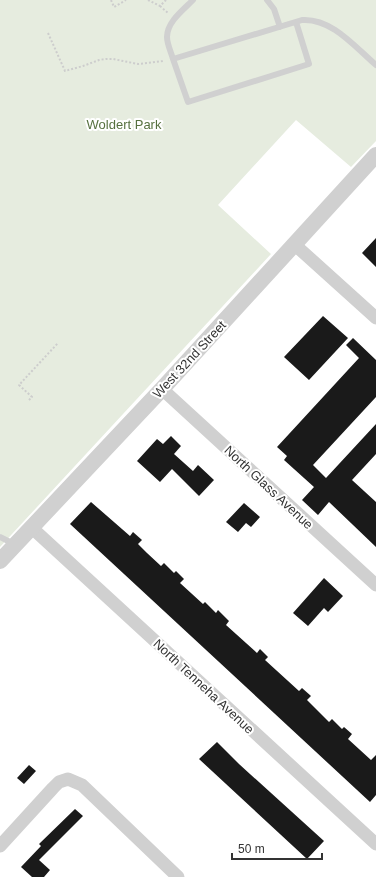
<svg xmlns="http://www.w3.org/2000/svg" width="376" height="877" viewBox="0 0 376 877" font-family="Helvetica,sans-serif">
  <rect width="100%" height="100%" fill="#fff"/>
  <!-- green -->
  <path fill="#e6ecdf" d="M 0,0 L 376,0 L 376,141 L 351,167 L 296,120 L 218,205 L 271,254 L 0,547 Z"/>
  <!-- building -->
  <path fill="#1a1a1a" d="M 376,238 L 376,267 L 362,253 Z
    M 323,316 L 348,338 L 309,380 L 284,357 Z
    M 353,338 L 376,360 L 376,397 L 313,465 L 326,478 L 376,424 L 376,454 L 352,480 L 376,502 L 376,547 L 329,502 L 318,515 L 302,500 L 314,487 L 284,460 L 287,456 L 277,447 L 359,358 L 346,345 Z
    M 171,436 L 181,446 L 174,454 L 193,471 L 198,465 L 214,480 L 199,496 L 172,469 L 160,482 L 137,461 L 157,439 L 163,444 Z
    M 91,502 L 130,536 L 133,532 L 142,540 L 138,544 L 147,553 L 161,566 L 164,563 L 174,573 L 176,571 L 184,579 L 180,583 L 203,604 L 205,602 L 216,613 L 218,610 L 229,621 L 226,625 L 257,653 L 260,649 L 268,657 L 265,660 L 299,691 L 302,688 L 311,696 L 307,700 L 329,722 L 332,719 L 342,729 L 344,727 L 352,734 L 348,739 L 371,760 L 376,755 L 376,795 L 370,802 L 70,524 Z
    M 244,503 L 260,517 L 251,527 L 246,523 L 238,532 L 226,522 Z
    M 324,578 L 343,596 L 328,612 L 324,608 L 308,626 L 293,613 Z
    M 217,742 L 239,764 L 324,841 L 307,859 L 199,759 Z
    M 29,765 L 36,771 L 24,784 L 17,778 Z
    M 75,809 L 83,816 L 39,860 L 50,870 L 44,877 L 32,877 L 21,867 L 41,846 L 39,844 Z"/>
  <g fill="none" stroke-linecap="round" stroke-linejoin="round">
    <!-- path -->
    <path stroke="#cdcdcd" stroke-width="2" stroke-dasharray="2 2" stroke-linecap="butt" d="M 111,0 L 114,7 L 126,0
      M 148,0 L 160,6 L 166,0
      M 160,6 L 168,13
      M 48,33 L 65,71 L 83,66 L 99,60 L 106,59 L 113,59 L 138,64 L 164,61
      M 29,400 L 32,397 L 19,385 L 58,343"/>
    <!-- service -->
    <path stroke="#d0d0d0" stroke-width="6" d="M 193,0 C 183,10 167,22 167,37 C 167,44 171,52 173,59 L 302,20 C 332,18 355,47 376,65
      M 267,0 L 274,9 L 280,27
      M 173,59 L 188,102 L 309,64 L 296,22
      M 0,537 L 14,544"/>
    <!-- minor -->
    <path stroke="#d0d0d0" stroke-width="13" d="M 294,244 L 376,318
      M 162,389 L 376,585
      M 31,527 L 376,844
      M 0,846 L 53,788 L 59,782 L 68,779 L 82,785 L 178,877"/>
    <!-- tertiary -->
    <path stroke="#d0d0d0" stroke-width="16" d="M 0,561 L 162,389 L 376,155"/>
  </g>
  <g text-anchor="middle" stroke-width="4" stroke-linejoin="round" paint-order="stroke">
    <!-- park labels -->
    <g font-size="13" fill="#56703f" stroke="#fff">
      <text x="124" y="129">Woldert Park</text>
    </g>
    <!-- street labels -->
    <g font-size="13" fill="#333" stroke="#fff">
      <text transform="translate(189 359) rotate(-47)" y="5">West 32nd Street</text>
      <text transform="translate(269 487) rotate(43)" y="5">North Glass Avenue</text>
      <text transform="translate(204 686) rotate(43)" y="5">North Tenneha Avenue</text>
    </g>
  </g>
  <!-- scale -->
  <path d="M232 853v6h90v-6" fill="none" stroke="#333333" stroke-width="2"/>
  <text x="238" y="853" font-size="12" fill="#333333" stroke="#ffffff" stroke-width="3" paint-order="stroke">50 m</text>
</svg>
